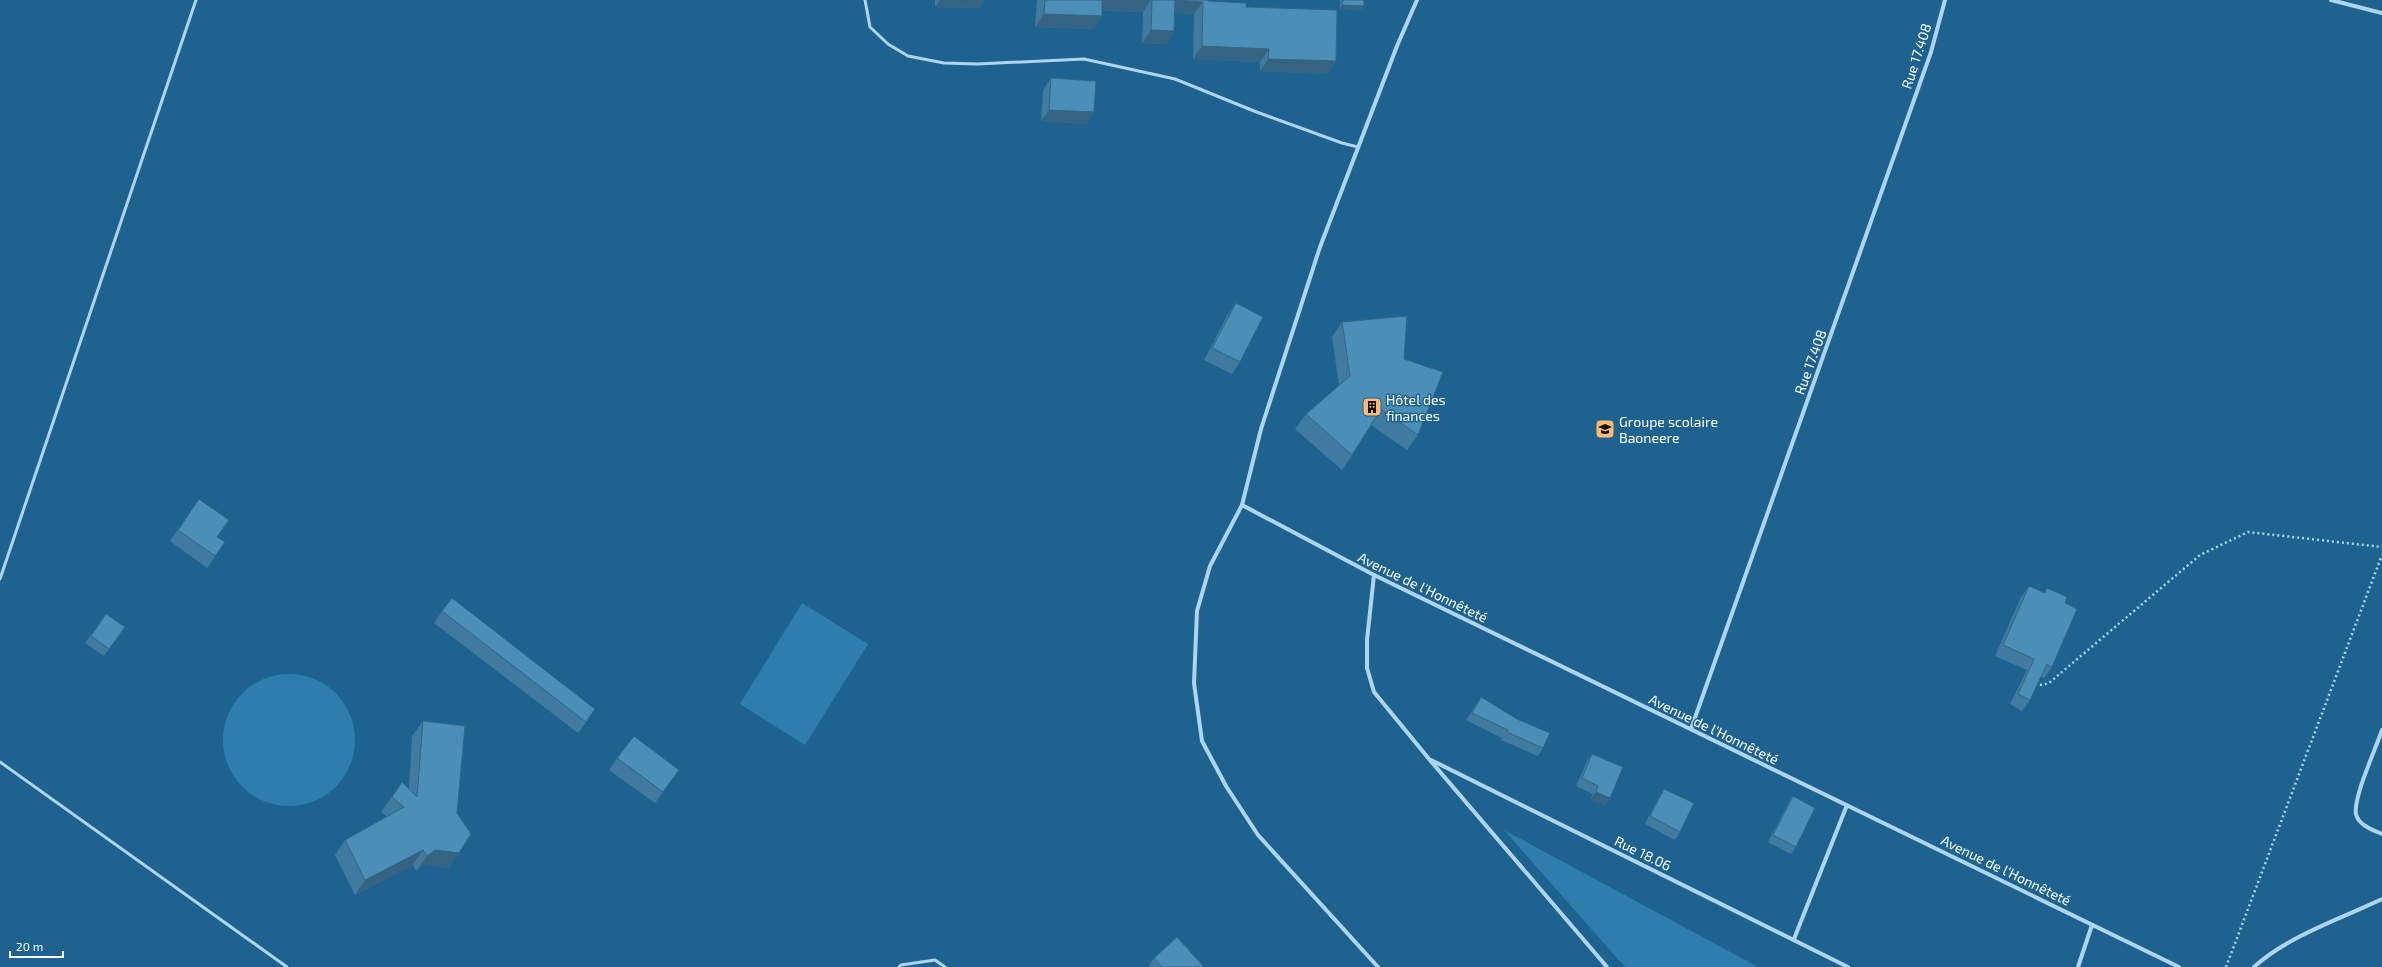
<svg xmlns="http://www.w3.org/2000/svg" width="2382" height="967" font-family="'Exo 2',sans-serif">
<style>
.green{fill:#2e7dac}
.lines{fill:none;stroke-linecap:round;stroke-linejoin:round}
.path{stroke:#aed5ed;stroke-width:2.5;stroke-dasharray:2 3;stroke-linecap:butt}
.lane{stroke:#aed5ed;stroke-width:3}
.street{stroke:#aed5ed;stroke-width:4}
.wall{fill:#407b9f}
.shaded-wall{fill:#346482}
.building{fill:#4b8fb9;stroke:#346482}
.labels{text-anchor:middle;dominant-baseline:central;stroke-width:3;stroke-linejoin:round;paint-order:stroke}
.street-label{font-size:14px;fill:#fff;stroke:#1e6390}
.poi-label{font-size:14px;fill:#fff;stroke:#1e6390;text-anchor:start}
</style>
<rect width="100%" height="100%" fill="#1e6390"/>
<g class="green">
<path d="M802,603L868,644L805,745L740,704Z"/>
<circle cx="289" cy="740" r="66"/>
<path d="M1504,830L1758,967H1625Z"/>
</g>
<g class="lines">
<g class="path">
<path d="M2035,684L2042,685L2049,683L2200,555L2248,532L2382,547"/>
<path d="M2226,967L2382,555"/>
</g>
<g class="lane">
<path d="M865,0L870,27L888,44L908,56L944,63L978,64L1084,59L1175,79L1254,111L1342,143L1358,147"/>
<path d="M0,579L196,0"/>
<path d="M0,762L287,967"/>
<path d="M899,967L901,965L935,960L945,967"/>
</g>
<g class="street">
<path d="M2331,0L2382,13"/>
<path d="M1242,505L1374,575L2179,967"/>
<path d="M1374,575L1367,640V668L1374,692L1429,759L1607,967"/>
<path d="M1691,729L1931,52L1945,0"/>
<path d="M2382,730C2376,748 2353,798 2356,814C2358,825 2373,830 2382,834"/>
<path d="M1431,760L1848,967"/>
<path d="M1794,939L1847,805"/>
<path d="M1378,967L1258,835L1226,786L1202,741L1194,683L1197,611L1210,566L1242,505L1261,429L1320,247L1397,46L1417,0"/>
<path d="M2078,967L2092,925"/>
<path d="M2254,967C2288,936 2340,919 2382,899"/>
</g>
</g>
<g class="wall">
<path d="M935,0H985L979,8L935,7Z"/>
<path d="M1037,0H1208V1L1246,7L1336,61L1327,74L1260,71V62L1193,59L1194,14L1175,13L1174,31L1166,44L1142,43L1143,12L1102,10V16L1093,29L1035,27Z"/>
<path d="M1340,0H1364L1362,10L1340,9Z"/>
<path d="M1051,78L1094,112L1086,124L1041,121L1043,90Z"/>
<path d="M1236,303L1240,362L1232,374L1204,360L1228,314Z"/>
<path d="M1342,322L1404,359L1418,435L1407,450L1371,425L1352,455L1342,470L1295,429L1306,414L1339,385L1332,337Z"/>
<path d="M199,499L217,537L225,542L207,568L170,541Z"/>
<path d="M2029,586L2044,593L2047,588L2065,603L2052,667L2044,678L2041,676L2030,700L2022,711L2010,704L2027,670L1995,656L2021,597Z"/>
<path d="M442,611L588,720L578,733L434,623Z"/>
<path d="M106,614L125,627L104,656L85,643Z"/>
<path d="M1481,697L1543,748L1538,756L1501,740L1502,738L1466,720Z"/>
<path d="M423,721L448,868L425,865L416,871L413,865L355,895L335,855L345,840L387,817L381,812L402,782L409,788L412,736Z"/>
<path d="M1592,754L1610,798L1605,805L1590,800L1593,794L1576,786L1587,761Z"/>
<path d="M617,758L679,770L655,803L609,770Z"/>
<path d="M1664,789L1680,832L1675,840L1645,824L1659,797Z"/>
<path d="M1793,796L1796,847L1791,854L1768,842L1788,804Z"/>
<path d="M1154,958L1204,967H1148Z"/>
</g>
<g class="shaded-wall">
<path d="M940,0H985L979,8L935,7Z"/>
<path d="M1100,0H1151L1143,12L1094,9Z"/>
<path d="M1175,0L1203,2L1194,14L1166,13Z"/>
<path d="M1342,5L1364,6L1362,10L1340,9Z"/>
<path d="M1044,14L1102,16L1093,29L1035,27Z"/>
<path d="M1151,30L1174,31L1166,44L1142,43Z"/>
<path d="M1202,46L1269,49L1260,62L1193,59Z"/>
<path d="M1268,59L1336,61L1327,74L1260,71Z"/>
<path d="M1049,110L1094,112L1086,124L1041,121Z"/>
<path d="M595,709L588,720L578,733L586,722Z"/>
<path d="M1596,792L1610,798L1605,805L1590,800Z"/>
<path d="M423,850L413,865L355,895L365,880Z"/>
<path d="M435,850L459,853L448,868L425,865L416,871L427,856Z"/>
</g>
<g class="building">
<path d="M1045,0H1102V16L1044,14Z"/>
<path d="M1152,0H1208V1L1246,3V7L1337,10L1336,61L1268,59L1269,49L1202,46L1203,2L1175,0L1174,31L1151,30Z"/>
<path d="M1343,0H1364V6L1342,5Z"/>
<path d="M1051,78L1096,81L1094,112L1049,110Z"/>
<path d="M1236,303L1263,317L1240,362L1212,348Z"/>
<path d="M1407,316L1404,359L1443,372L1418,435L1381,409L1352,455L1306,414L1350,376L1342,322Z"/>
<path d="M199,499L229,520L217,537L225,542L215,556L178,530Z"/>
<path d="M2029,586L2045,593L2047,588L2067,597L2065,603L2077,609L2052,667L2047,664L2030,700L2018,694L2034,659L2003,645Z"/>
<path d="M452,598L595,709L586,722L442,611Z"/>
<path d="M106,614L125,627L109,649L91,636Z"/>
<path d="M1481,697L1517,719L1550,733L1543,748L1507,732L1508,730L1472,713Z"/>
<path d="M423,721L465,726L457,813L471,834L459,853L435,850L427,856L423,850L365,880L345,840L404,807L392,797L402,782L417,797Z"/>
<path d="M634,736L679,770L663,792L617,758Z"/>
<path d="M1592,754L1623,767L1610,798L1596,792L1598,786L1582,778Z"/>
<path d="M1664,789L1694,803L1680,832L1650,816Z"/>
<path d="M1793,796L1815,808L1796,847L1773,835Z"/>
<path d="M1177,937L1204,967H1162L1154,958Z"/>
</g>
<defs>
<g id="building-square" transform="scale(1)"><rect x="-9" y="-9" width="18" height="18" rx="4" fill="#fcba6d" stroke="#1e6390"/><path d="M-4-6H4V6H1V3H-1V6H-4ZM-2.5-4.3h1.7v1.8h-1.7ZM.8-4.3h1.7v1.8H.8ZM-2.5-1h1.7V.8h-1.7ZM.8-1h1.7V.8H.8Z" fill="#111"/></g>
<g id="school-square" transform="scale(1)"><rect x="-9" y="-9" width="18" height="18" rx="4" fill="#fcba6d" stroke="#1e6390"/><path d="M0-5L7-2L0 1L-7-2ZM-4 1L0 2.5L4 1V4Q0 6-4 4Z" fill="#111"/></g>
</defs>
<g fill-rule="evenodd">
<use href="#building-square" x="1372" y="407"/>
<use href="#school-square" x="1605" y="429"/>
</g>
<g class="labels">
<g class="street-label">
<text transform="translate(1916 56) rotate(-72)">Rue 17.408</text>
<text transform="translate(1810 362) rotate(-70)">Rue 17.408</text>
<text transform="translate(1423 587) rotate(26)">Avenue de l'Honnêteté</text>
<text transform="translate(1714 729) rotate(26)">Avenue de l'Honnêteté</text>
<text transform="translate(1643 853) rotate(26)">Rue 18.06</text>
<text transform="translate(2006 870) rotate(26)">Avenue de l'Honnêteté</text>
</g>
<g class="poi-label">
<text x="1386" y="399">Hôtel des<tspan x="1386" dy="16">finances</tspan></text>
<text x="1619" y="421">Groupe scolaire<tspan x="1619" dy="16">Baoneere</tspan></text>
</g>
</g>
<path d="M10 951v6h53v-6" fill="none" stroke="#ffffff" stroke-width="2"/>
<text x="16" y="951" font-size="12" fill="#ffffff" stroke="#1e6390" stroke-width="3" paint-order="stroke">20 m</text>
</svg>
